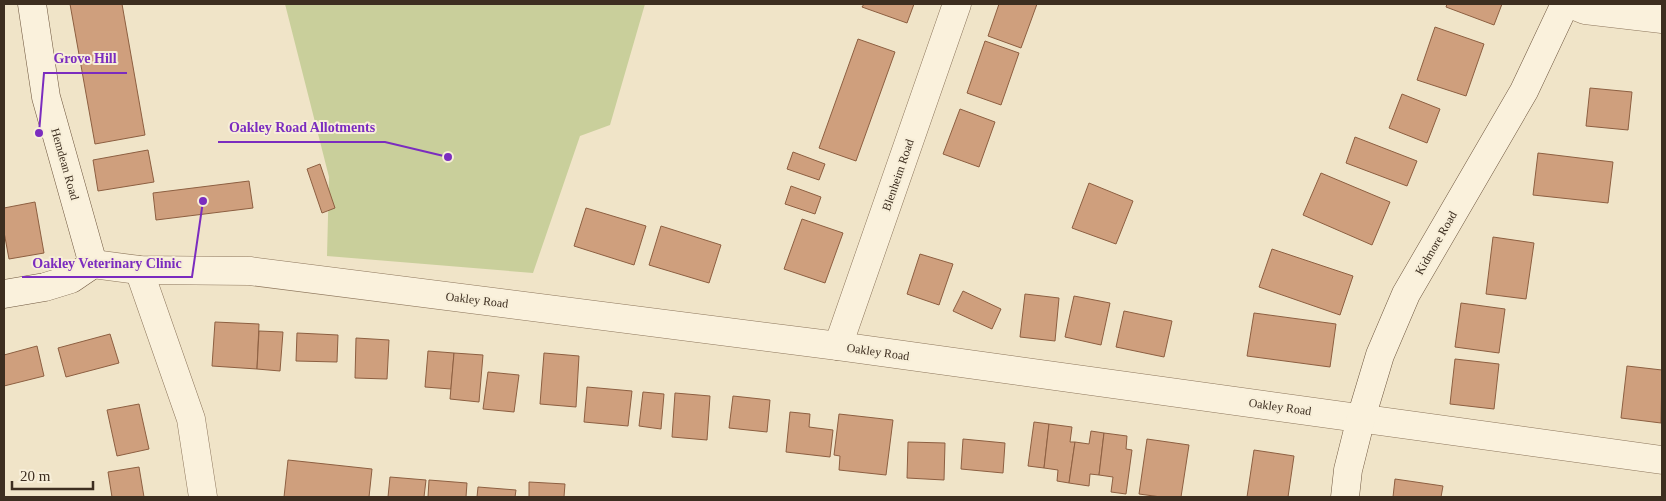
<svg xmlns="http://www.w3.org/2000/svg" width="1666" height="501" font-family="Georgia,serif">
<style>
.green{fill:#c9cf9b}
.building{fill:#cf9f7d;stroke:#8d5f41}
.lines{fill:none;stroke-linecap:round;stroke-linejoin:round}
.street-casing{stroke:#8d765c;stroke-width:29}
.secondary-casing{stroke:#6f573f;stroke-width:29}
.street{stroke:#faf1dc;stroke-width:28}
.secondary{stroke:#faf1dc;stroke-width:28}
.labels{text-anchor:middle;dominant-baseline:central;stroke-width:4;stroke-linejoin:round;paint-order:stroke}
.street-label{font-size:12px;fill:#3d2e20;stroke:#f7eed8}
.leader{fill:none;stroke:#7b2cbf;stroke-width:2}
.callout-dot{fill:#7b2cbf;stroke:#f7eed8;stroke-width:2}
.callout-label{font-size:14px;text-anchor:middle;font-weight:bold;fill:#7b2cbf;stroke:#f7eed8;stroke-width:4;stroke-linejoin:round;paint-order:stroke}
</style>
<rect width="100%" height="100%" fill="#f0e4c8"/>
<path class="green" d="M285,4H645L610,125L580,136L533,273L327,256L329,177Z"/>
<g class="building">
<path d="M70,4H122L145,135L95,144Z"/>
<path d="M864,4H914L907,23L862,7Z"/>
<path d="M999,4H1037L1021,48L988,36Z"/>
<path d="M1447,4H1502L1494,25L1446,7Z"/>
<path d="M1435,27L1484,44L1466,96L1417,80Z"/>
<path d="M858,39L895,52L856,161L819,148Z"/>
<path d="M985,41L1019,53L1001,105L967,93Z"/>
<path d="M1590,88L1632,92L1628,130L1586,126Z"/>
<path d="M1402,94L1440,109L1427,143L1389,128Z"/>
<path d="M960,109L995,122L979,167L943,154Z"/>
<path d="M1355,137L1417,161L1407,186L1346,163Z"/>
<path d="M148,150L154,182L98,191L93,160Z"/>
<path d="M793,152L825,164L819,180L787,169Z"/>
<path d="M1538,153L1613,162L1608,203L1533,195Z"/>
<path d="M320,164L335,208L322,213L307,169Z"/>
<path d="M1321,173L1390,202L1372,245L1303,215Z"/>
<path d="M249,181L253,208L156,220L153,193Z"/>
<path d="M1089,183L1133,201L1116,244L1072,228Z"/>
<path d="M791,186L821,197L815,214L785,204Z"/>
<path d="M35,202L44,253L9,259L4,232V208Z"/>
<path d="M586,208L646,226L634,265L574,246Z"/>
<path d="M802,219L843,233L825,283L784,269Z"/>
<path d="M661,226L721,245L709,283L649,265Z"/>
<path d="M1493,237L1534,243L1526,299L1486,294Z"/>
<path d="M1272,249L1353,276L1340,315L1259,287Z"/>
<path d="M920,254L953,264L939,305L907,294Z"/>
<path d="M963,291L1001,309L992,329L953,311Z"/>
<path d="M1025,294L1059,298L1055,341L1020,337Z"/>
<path d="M1074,296L1110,303L1101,345L1065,337Z"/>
<path d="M1461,303L1505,309L1499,353L1455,347Z"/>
<path d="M1124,311L1172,321L1164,357L1116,347Z"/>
<path d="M1254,313L1336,324L1330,367L1247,356Z"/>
<path d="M215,322L259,324L257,369L212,366Z"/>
<path d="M259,331L283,332L280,371L257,369Z"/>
<path d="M297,333L338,335L337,362L296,361Z"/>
<path d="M110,334L119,363L66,377L58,348Z"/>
<path d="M356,338L389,340L387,379L355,378Z"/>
<path d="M37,346L44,376L4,386V355Z"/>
<path d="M428,351L454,353L451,389L425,387Z"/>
<path d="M454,353L483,355L479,402L450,399Z"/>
<path d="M544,353L579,356L576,407L540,404Z"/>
<path d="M1455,359L1499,364L1494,409L1450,404Z"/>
<path d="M1627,366L1662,370L1661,423L1621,418Z"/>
<path d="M488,372L519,375L514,412L483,409Z"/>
<path d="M587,387L632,391L628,426L584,422Z"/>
<path d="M643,392L664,394L661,429L639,426Z"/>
<path d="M675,393L710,396L707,440L672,437Z"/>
<path d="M733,396L770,400L767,432L729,428Z"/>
<path d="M139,404L149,449L117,456L107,410Z"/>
<path d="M790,412L810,414L809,427L833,430L830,457L786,452Z"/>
<path d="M839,414L893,420L886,475L839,470L840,456L834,455Z"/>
<path d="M1034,422L1049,424L1044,468L1028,466Z"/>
<path d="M1049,424L1072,427L1070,442H1075L1069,483L1057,481L1058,470L1044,468Z"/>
<path d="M1091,431L1104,433L1099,475L1090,474L1089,486L1069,483L1075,442L1089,444Z"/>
<path d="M1104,433L1127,436L1126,449L1132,450L1126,494L1111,492L1113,477L1099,475Z"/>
<path d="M963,439L1005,443L1003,473L961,469Z"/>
<path d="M1147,439L1189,445L1181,497H1161L1139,494Z"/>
<path d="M908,442L945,443L944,480L907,478Z"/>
<path d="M1254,450L1294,456L1288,497H1247Z"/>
<path d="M288,460L372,469L369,497H284Z"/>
<path d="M139,467L144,497H112L108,472Z"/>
<path d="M390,477L426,480L424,497H388Z"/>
<path d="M1395,479L1443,486L1441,497H1393Z"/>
<path d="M429,480L467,483L466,497H428Z"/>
<path d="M529,482L565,484L564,497H529Z"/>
<path d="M478,487L516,490L515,497H477Z"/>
</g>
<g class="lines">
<g class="street-casing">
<g id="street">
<path d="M1570,4L1585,10L1662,19"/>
<path d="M93,264L139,270L250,271L838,346L1662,460"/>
<path d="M139,270L191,419L203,497"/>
<path d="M838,346L957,4"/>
</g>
</g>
<g class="secondary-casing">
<g id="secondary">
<path d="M4,294L45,287L71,279L93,264L46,97L32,4"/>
<path d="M1345,497L1348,470L1361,418L1380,355L1406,294L1524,91L1565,4"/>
</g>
</g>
<use href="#street" class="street"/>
<use href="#secondary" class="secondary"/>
</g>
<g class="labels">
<g class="street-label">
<text transform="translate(65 164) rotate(74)">Hemdean Road</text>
<text transform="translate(898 175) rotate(-71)">Blenheim Road</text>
<text transform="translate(1436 243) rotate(-60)">Kidmore Road</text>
<text transform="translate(477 300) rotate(7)">Oakley Road</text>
<text transform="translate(878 352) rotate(8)">Oakley Road</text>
<text transform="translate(1280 407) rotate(8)">Oakley Road</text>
</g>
</g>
<path class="leader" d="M39 133L44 73H127M448 157L385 142H218M203 201L192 277H22"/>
<g class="callout-dot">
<circle cx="39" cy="133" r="5"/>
<circle cx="448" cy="157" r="5"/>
<circle cx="203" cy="201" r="5"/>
</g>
<g class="callout-label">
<text x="85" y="63">Grove Hill</text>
<text x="302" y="132">Oakley Road Allotments</text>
<text x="107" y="268">Oakley Veterinary Clinic</text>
</g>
<rect width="1666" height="501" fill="none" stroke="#3d2e20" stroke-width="10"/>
<path d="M12 481v8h81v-8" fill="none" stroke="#3d2e20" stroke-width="2.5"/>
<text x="20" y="481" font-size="15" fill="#3d2e20" stroke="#f7eed8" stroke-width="4" paint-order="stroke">20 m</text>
</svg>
